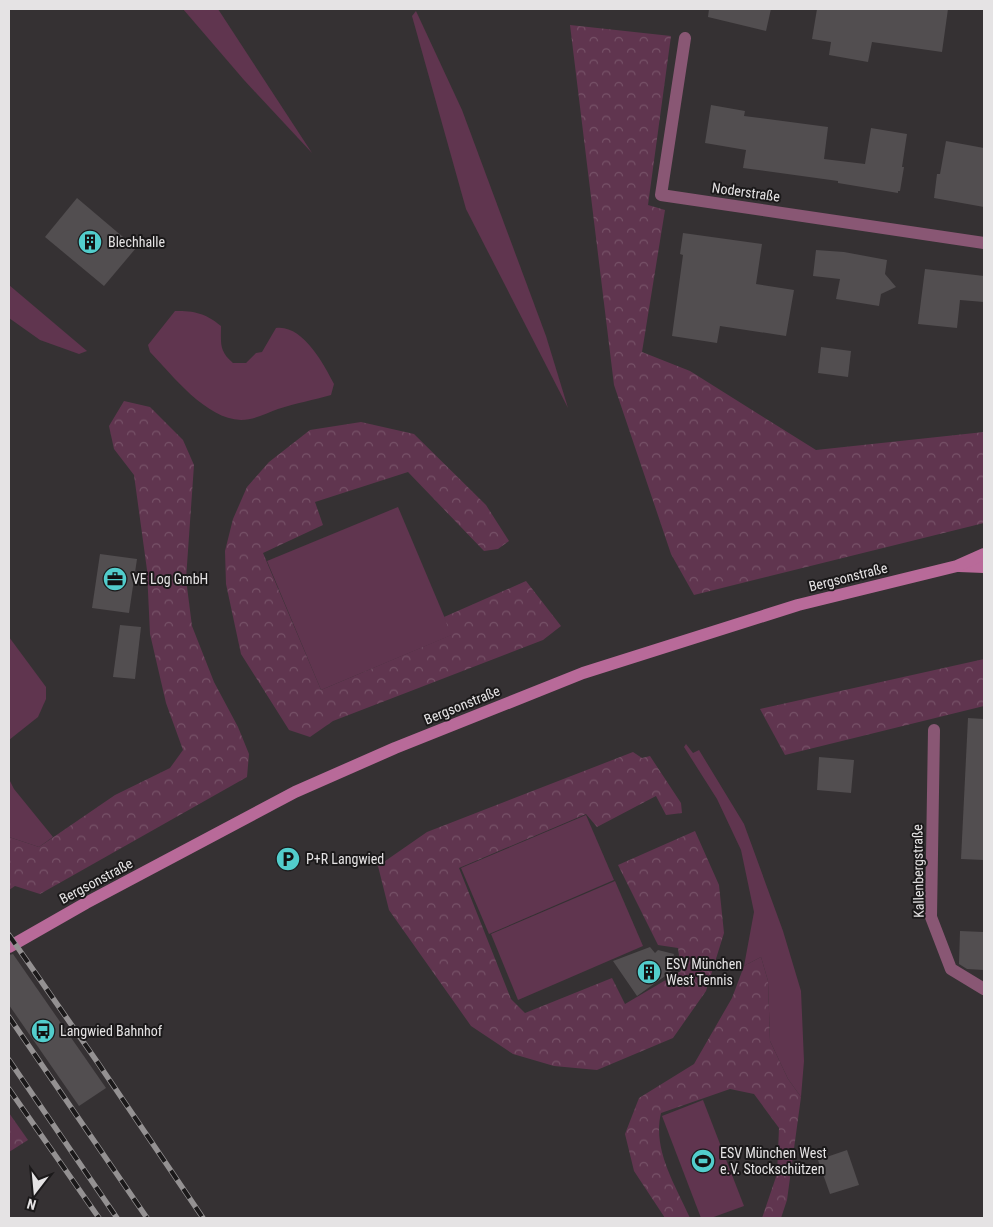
<svg xmlns="http://www.w3.org/2000/svg" width="993" height="1227" font-family="'Roboto Condensed',sans-serif">
<style>
.grass{fill:#60354f}
.forest{fill:url(#forest-crowns)}
.building{fill:#524e50}
.lines{fill:none;stroke-linecap:round;stroke-linejoin:round}
.street{stroke:#895774;stroke-width:12}
.secondary{stroke:#b86a99;stroke-width:12}
.rail-casing{stroke:#949192;stroke-width:5.5}
.rail{stroke:#1b191a;stroke-width:4;stroke-dasharray:11;stroke-linecap:butt}
.labels{text-anchor:middle;dominant-baseline:central;stroke-width:4;stroke-linejoin:round;paint-order:stroke}
.street-label{font-size:14px;fill:#e5e3e4;stroke:#1b191a}
.poi-label{font-size:14px;fill:#e5e3e4;stroke:#1b191a;text-anchor:start}
</style>
<defs>
<pattern id="forest-crowns" width="20" height="18" patternUnits="userSpaceOnUse" patternTransform="scale(1.25)"><rect width="20" height="18" fill="#60354f"/><path d="M2 6a3 3 0 1 1 6 0M12 15a3 3 0 1 1 6 0" fill="none" stroke="#775268"/></pattern>
</defs>
<rect width="100%" height="100%" fill="#353133"/>
<g class="grass">
<path d="M183,9H218L312,153L244,80Z"/>
<path d="M416,11L462,110L546,336L568,408L466,209L412,16Z"/>
<path d="M9,285L87,351L79,354L40,340L9,318Z"/>
<path d="M175,311C195,311 205,313 221,326C221,344 219,351 233,363H246L256,353L262,352L276,328C302,324 324,364 334,384L331,395C314,400 296,403 278,409C266,413 255,420 241,420C206,419 173,376 150,352L148,345Z"/>
<path d="M398,507L452,635L321,690L267,561Z"/>
<path d="M9,637L46,687V699L38,717L9,740Z"/>
<path d="M686,744L693,753L699,750L744,824L783,931L801,991L804,1061L801,1097L788,1079L770,1041L768,981L761,957L744,966L754,912L741,850L717,799L684,747Z"/>
<path d="M9,779L14,789L53,837L39,847L9,837Z"/>
<path d="M586,815L614,880L489,934L461,868Z"/>
<path d="M615,881L643,946L518,1000L491,934Z"/>
<path d="M703,1100L744,1206L711,1218H701L662,1116Z"/>
</g>
<g class="forest">
<path d="M570,25L671,36L648,205L665,210L642,352L690,371L816,450L984,432V523L694,595L671,554L614,385Z"/>
<path d="M124,401L150,407L183,440L194,465L186,579L192,626L214,682L238,727L249,754L247,777L40,894L15,886L9,890V837L39,847L115,795L170,768L183,750L166,703L150,634L147,570L134,475L114,449L109,426Z"/>
<path d="M361,422L414,434L486,505L509,541L498,549L484,551L408,472L315,502L323,525L263,553L321,690L451,635L444,617L526,581L561,626L543,640L333,721L310,737L289,730L241,654L226,584L225,551L233,519L247,487L269,462L310,430Z"/>
<path d="M984,659V706L785,755L760,709Z"/>
<path d="M633,752L642,758L650,756L681,803L682,813L666,815L656,796L597,827L586,814L459,868L511,999L525,1013L612,978L625,1004L681,971L678,948L658,945L618,865L695,831L719,885L724,933L706,991L673,1038L597,1070L554,1066L513,1054L471,1026L389,910L378,866L427,832Z"/>
<path d="M761,957L768,981L770,1041L788,1079L801,1097L787,1200L781,1218H762L777,1174L779,1128L754,1094L730,1089L661,1113C652,1150 676,1186 690,1218H665L634,1171L625,1134L639,1098L694,1064L732,998L744,966Z"/>
<path d="M9,1113L28,1140L9,1152Z"/>
</g>
<g class="building">
<path d="M709,9H771L766,31L708,17Z"/>
<path d="M817,9H948L942,52L872,42L868,62L829,55L831,42L812,39Z"/>
<path d="M711,105L745,111L744,116L828,127L824,159L865,164L871,128L907,134L902,167H904L900,191H898V193L838,183V181L743,168L746,150L705,143Z"/>
<path d="M946,141L984,148V207L934,198L937,174H940Z"/>
<path d="M77,198L136,248L104,286L45,237Z"/>
<path d="M683,233L762,244L756,284L794,290L786,336L720,326L717,343L672,336L683,255L680,254Z"/>
<path d="M816,250L844,252L887,260L885,274L896,287L881,294L879,306L836,299L840,279L813,276Z"/>
<path d="M925,269L984,276V302L960,300L957,328L918,324Z"/>
<path d="M821,347L851,351L848,377L818,373Z"/>
<path d="M100,554L137,559L129,613L92,608Z"/>
<path d="M120,625L141,627L135,679L113,677Z"/>
<path d="M968,718L984,719V860L961,859Z"/>
<path d="M819,757L854,760L851,793L817,790Z"/>
<path d="M960,931L984,932V970L967,969L959,964Z"/>
<path d="M650,947L655,953L658,950L674,954L672,964L675,969L637,996L613,961Z"/>
<path d="M13,954L106,1088L79,1106L9,1005V955Z"/>
<path d="M847,1150L859,1185L830,1194L818,1160Z"/>
</g>
<g class="lines">
<g class="street">
<path d="M685,38L661,195L984,243"/>
<path d="M934,730L931,917L951,969L984,989"/>
</g>
<g class="secondary">
<path d="M959,566L984,567"/>
<path d="M9,947L86,903L295,792L395,748L583,673L798,605L957,566L984,554"/>
</g>
<g class="rail-casing">
<g id="rail">
<path d="M9,935L98,1063L203,1218"/>
<path d="M9,1017L147,1218"/>
<path d="M9,1060L117,1218"/>
<path d="M9,1089L99,1218"/>
</g>
</g>
<use href="#rail" class="rail"/>
</g>
<defs>
<g id="building-disc" transform="scale(1.25)"><circle r="9.5" fill="#52cdcc" stroke="#1b191a"/><path d="M-4-6H4V6H1V3H-1V6H-4ZM-2.5-4.3h1.7v1.8h-1.7ZM.8-4.3h1.7v1.8H.8ZM-2.5-1h1.7V.8h-1.7ZM.8-1h1.7V.8H.8Z" fill="#111"/></g>
<g id="office-disc" transform="scale(1.25)"><circle r="9.5" fill="#52cdcc" stroke="#1b191a"/><path d="M-6-3h4V-5.5h4V-3h4V5H-6ZM-1-4.5V-3h2v-1.5ZM-6 0V1H6V0Z" fill="#111"/></g>
<g id="parking-disc" transform="scale(1.25)"><circle r="9.5" fill="#52cdcc" stroke="#1b191a"/><path d="M-3.5-5.5H1a3.5 3.5 0 0 1 0 7H-1V5.5H-3.5ZM-1-3.4V-.6H.8a1.4 1.4 0 0 0 0-2.8Z" fill="#111"/></g>
<g id="bus-disc" transform="scale(1.25)"><circle r="9.5" fill="#52cdcc" stroke="#1b191a"/><path d="M-5-6H5V4H4V6H2V4H-2V6H-4V4H-5ZM-3.5-4V0h7V-4ZM-3.5 1.2v1.5H-2V1.2ZM2 1.2v1.5H3.5V1.2Z" fill="#111"/></g>
<g id="stadium-disc" transform="scale(1.25)"><circle r="9.5" fill="#52cdcc" stroke="#1b191a"/><path d="M0-5a6.5 5 0 1 0 0 10a6.5 5 0 1 0 0-10ZM-3.5-1.8h7v3.6h-7Z" fill="#111"/></g>
</defs>
<g fill-rule="evenodd">
<use href="#building-disc" x="90" y="242"/>
<use href="#office-disc" x="115" y="579"/>
<use href="#parking-disc" x="288" y="859"/>
<use href="#building-disc" x="649" y="972"/>
<use href="#bus-disc" x="43" y="1031"/>
<use href="#stadium-disc" x="703" y="1161"/>
</g>
<g class="labels">
<g class="street-label">
<text transform="translate(746 192) rotate(8)">Noderstraße</text>
<text transform="translate(848 577) rotate(-14)">Bergsonstraße</text>
<text transform="translate(462 705) rotate(-22)">Bergsonstraße</text>
<text transform="translate(918 871) rotate(-91)">Kallenbergstraße</text>
<text transform="translate(96 881) rotate(-28)">Bergsonstraße</text>
</g>
<g class="poi-label">
<text x="108" y="242">Blechhalle</text>
<text x="132" y="579">VE Log GmbH</text>
<text x="306" y="859">P+R Langwied</text>
<text x="666" y="964">ESV München<tspan x="666" dy="16">West Tennis</tspan></text>
<text x="60" y="1031">Langwied Bahnhof</text>
<text x="720" y="1153">ESV München West<tspan x="720" dy="16">e.V. Stockschützen</tspan></text>
</g>
</g>
<rect width="993" height="1227" fill="none" stroke="#e5e3e4" stroke-width="20"/>
<g transform="translate(35 1192) rotate(196)" stroke="#1b191a" stroke-width="4" paint-order="stroke">
<path d="M0-4L9 19L0 12L-9 19Z" fill="#e5e3e4"/>
<text y="-8" font-size="14" font-weight="bold" text-anchor="middle" fill="#e5e3e4">N</text>
</g>
</svg>
